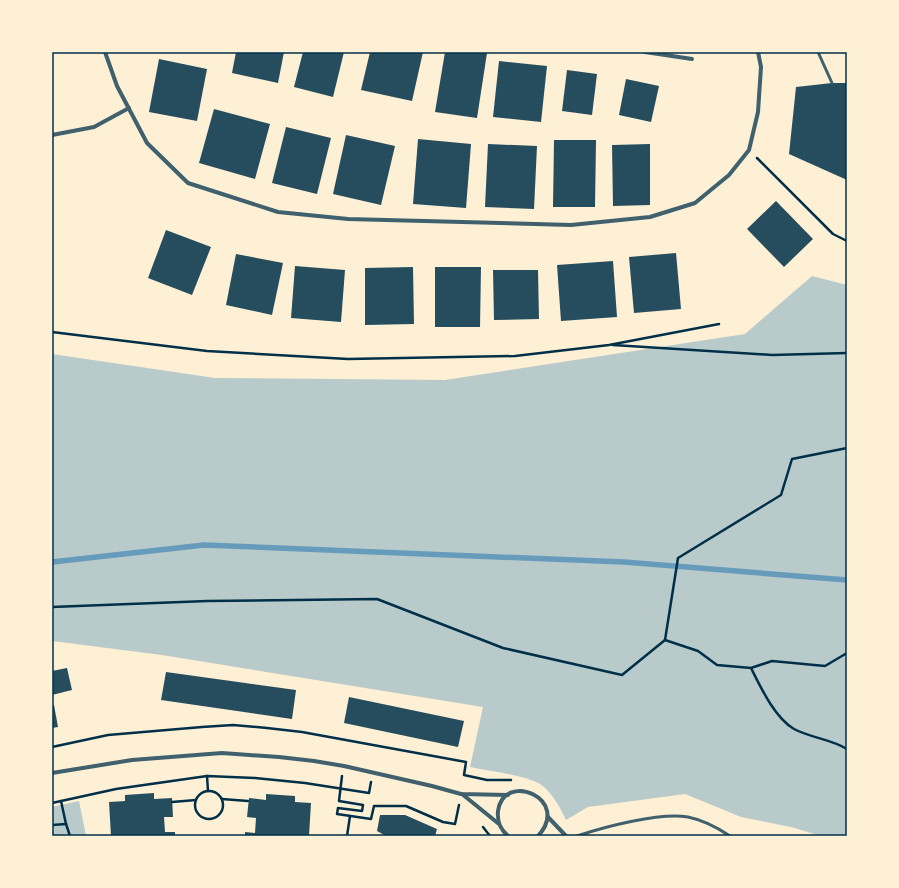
<svg xmlns="http://www.w3.org/2000/svg" width="899" height="888" font-family="'Nunito Sans',sans-serif">
<style>
.green{fill:#b9caca}
.lines{fill:none;stroke-linecap:round;stroke-linejoin:round}
.stream{stroke:#669bbc;stroke-width:5.5}
.building{fill:#264d5e}
.path{stroke:#003049;stroke-width:2.5}
.service{stroke:#3f606c;stroke-width:3}
.minor{stroke:#3f606c;stroke-width:4}
.neatline{fill:none;stroke:#003049;stroke-width:1.5}
</style>
<rect width="100%" height="100%" fill="#fdf0d5"/>
<g class="green">
<path d="M812,276L847,285V836H821L791,827L741,817L685,794L588,807L566,820C560,807 552,792 540,784C525,775 488,771 470,767L483,707L162,655L52,641V354L215,378L445,380L745,334Z"/>
<path d="M79,801L86,836H52V807Z"/>
</g>
<g class="lines">
<path class="stream" d="M52,562L204,545L624,562L847,580"/>
</g>
<g class="building">
<path d="M236,52H284L278,83L232,73Z"/>
<path d="M303,52H344L333,97L294,87Z"/>
<path d="M370,52H423L412,101L361,90Z"/>
<path d="M445,52L487,53L477,118L435,112Z"/>
<path d="M159,59L207,69L197,121L149,112Z"/>
<path d="M499,61L547,66L541,122L493,117Z"/>
<path d="M567,70L597,74L592,115L562,111Z"/>
<path d="M626,79L659,86L651,122L619,115Z"/>
<path d="M832,83H847V180L789,154L796,87Z"/>
<path d="M214,109L270,124L255,179L199,163Z"/>
<path d="M286,127L331,138L317,194L272,183Z"/>
<path d="M346,135L395,146L381,205L333,194Z"/>
<path d="M418,139L471,144L466,208L413,204Z"/>
<path d="M554,140H596L595,207H553Z"/>
<path d="M488,144L537,146L534,209L485,207Z"/>
<path d="M650,144V205L613,206L612,145Z"/>
<path d="M776,201L813,239L784,267L747,229Z"/>
<path d="M166,230L211,247L192,295L148,278Z"/>
<path d="M676,253L681,309L634,313L629,257Z"/>
<path d="M236,254L283,263L272,315L226,305Z"/>
<path d="M613,261L617,317L561,321L557,265Z"/>
<path d="M295,266L345,270L341,322L291,318Z"/>
<path d="M413,267L414,324L365,325V268Z"/>
<path d="M435,267H481L480,327H435Z"/>
<path d="M493,270H538L539,319L494,320Z"/>
<path d="M67,668L72,690L52,695V671Z"/>
<path d="M166,672L296,690L292,719L161,700Z"/>
<path d="M349,697L464,721L458,747L344,723Z"/>
<path d="M52,705H54L58,727L52,728Z"/>
<path d="M154,793V799L172,798L173,817H164L165,832H175V836H111L109,802L125,801V795Z"/>
<path d="M266,794L295,796V802L311,803L309,836H245V832L255,833L256,818L247,817L249,798L266,800Z"/>
<path d="M380,815H405L437,829L435,836H386L377,831Z"/>
</g>
<g class="lines">
<g class="path">
<path d="M757,158L833,234L847,241"/>
<path d="M52,332L207,351L348,359L515,356L609,345L719,324"/>
<path d="M613,345L772,355L847,353"/>
<path d="M52,607L207,601L377,599L503,648L622,675L665,640"/>
<path d="M665,640L678,558L781,495L792,459L847,448"/>
<path d="M665,640L698,651L717,665L751,668L772,661L825,666L847,653"/>
<path d="M751,668C761,688 775,718 794,729C811,738 831,739 847,749"/>
<path d="M52,747L108,735L202,727L233,725L267,728L302,732L466,762L464,775L487,780H511"/>
<path d="M207,776L208,791"/>
<path d="M342,776L339,801L363,805L362,811L338,808L337,814L371,819L374,806H406L443,822L455,824L459,805"/>
<circle cx="209" cy="805" r="14"/>
<path d="M222,799L248,801"/>
<path d="M61,801L66,824L70,836"/>
<path d="M172,802L196,800"/>
<path d="M52,803L116,789L207,776L255,778L305,783L369,793L371,782"/>
<path d="M52,825L66,824"/>
<path d="M483,827L490,836"/>
<path d="M347,836L350,816"/>
</g>
<g class="service">
<path d="M818,52L832,83"/>
<path d="M577,836C604,827 660,812 688,817C703,820 718,828 730,836"/>
</g>
<g class="minor">
<path d="M105,52L117,86L147,143L188,183L278,212L348,219L571,225L650,217L695,203L729,175L749,150L758,112L761,67L758,52"/>
<path d="M645,52L692,59"/>
<path d="M52,135L94,127L129,108"/>
<path d="M52,773L132,760L222,753L279,757L314,761L344,766L432,786L461,794L508,795"/>
<path d="M462,794L499,824"/>
<path d="M548,817L566,836"/>
<path d="M508,836C500,829 497,822 498,811C504,770 572,799 538,836"/>
</g>
</g>
<rect width="899" height="888" fill="none" stroke="#fdf0d5" stroke-width="106"/>
<rect x="53" y="53" width="793" height="782" class="neatline"/>
</svg>
